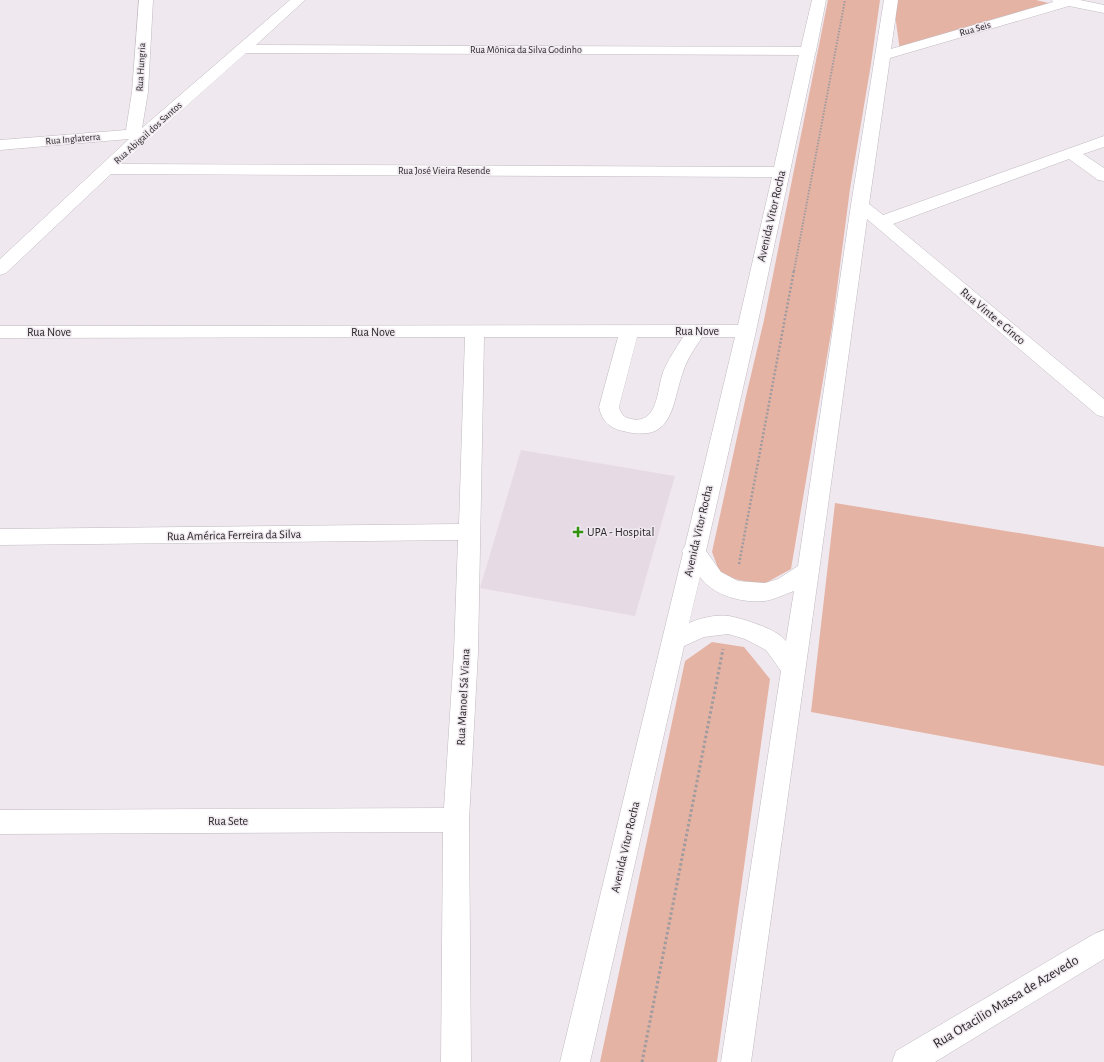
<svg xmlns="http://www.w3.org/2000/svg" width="1104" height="1062" font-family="'Alegreya Sans',sans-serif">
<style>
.built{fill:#e6dae5}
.green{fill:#e5b3a4}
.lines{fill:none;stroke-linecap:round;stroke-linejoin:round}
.minor-casing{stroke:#c0bac0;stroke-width:1}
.path-far2{stroke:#9f9b9f;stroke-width:2;stroke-dasharray:1.5 1.5;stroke-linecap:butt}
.path-far1{stroke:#9f9b9f;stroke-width:2.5;stroke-dasharray:2 2;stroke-linecap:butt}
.path{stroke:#9f9b9f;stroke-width:3;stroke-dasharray:2.5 2.5;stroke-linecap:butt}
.minor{fill:#fff;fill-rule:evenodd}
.poi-dot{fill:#32920d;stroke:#efe9ef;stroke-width:1.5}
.labels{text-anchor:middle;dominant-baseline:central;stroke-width:3;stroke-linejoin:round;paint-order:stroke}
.far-street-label{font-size:10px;fill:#292729;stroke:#efe9ef}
.street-label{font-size:12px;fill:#292729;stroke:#efe9ef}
.poi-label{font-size:12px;fill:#292729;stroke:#efe9ef;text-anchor:start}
.near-street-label{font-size:14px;fill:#292729;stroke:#efe9ef}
</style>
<rect width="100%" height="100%" fill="#efe9ef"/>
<path class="built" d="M521,450L675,476L635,616L480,588Z"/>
<g class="green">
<path d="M828,0H880L871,64L850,189L832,327L791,569L762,585L721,576L712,552L746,396L764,320Z"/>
<path d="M893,0H1036L1057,5L900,51Z"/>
<path d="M835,503L1104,547V766L811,712Z"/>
<path d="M712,642L744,647L770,679L717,1062H600L685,661Z"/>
</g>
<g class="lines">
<g class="minor-casing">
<g id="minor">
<path d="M139,0H153L148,92L142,128L290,0H305L256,45L801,47L812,0H826L816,51L815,54L756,331L706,551L721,572L738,581L765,583L778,579L798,566L851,205L884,0H898L891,49L1053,2L1052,0H1080L1104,5V13L1069,6L890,58L869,204L883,215L1104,136V147L1083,154L1104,168V181L1098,180L1069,159L893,224L1104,399V417L1097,415L867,219C829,501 790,781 751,1062H721L781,671L766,650L745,639L728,634L704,637L684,646L590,1062H560L683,553L682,551L685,546L735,337H702C695,348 687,359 683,372C671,406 674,444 623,431C609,428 602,421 599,407L618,337H484L478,652L469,820L471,1062H441L443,832L0,834V810L444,808L454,652L458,540L0,545V529L459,524L465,337L0,338V326L738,325L772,177L111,174L6,273L0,275V259L129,139L0,150V140L126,130L132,92ZM246,53L799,55L774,167L121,164ZM637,337H683C676,348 668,360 663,372C657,390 658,425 631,419C623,417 621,414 619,407ZM700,577C714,596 742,603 764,601C774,600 785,594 794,591L786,641C777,629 744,619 729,616C718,614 700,618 689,623Z"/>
<path d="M1104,930V959L935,1062H892L896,1051L1094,934Z"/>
</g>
</g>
<path class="path-far2" d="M794,271L845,0"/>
<path class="path-far1" d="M739,564L794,270"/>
<path class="path" d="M642,1062L723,649"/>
<use href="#minor" class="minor"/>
</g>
<path class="poi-dot" d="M576 526h4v4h4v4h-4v4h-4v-4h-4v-4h4z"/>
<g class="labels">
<g class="far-street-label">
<text transform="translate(975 29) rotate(-16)">Rua Seis</text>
<text x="526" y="50">Rua Mônica da Silva Godinho</text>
<text transform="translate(141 67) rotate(-87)">Rua Hungria</text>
<text transform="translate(148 133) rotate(-42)">Rua Abigail dos Santos</text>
<text transform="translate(73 139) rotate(-5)">Rua Inglaterra</text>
<text x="444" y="171">Rua José Vieira Resende</text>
</g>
<g class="street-label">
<text transform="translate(771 216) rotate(-77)">Avenida Vitor Rocha</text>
<text transform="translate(993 316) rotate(40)">Rua Vinte e Cinco</text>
<text x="697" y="331">Rua Nove</text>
<text x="49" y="332">Rua Nove</text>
<text x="373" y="332">Rua Nove</text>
<text transform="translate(698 531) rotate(-77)">Avenida Vitor Rocha</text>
<text transform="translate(234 535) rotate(-1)">Rua América Ferreira da Silva</text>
<text transform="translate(463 697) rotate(-87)">Rua Manoel Sá Viana</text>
<text x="228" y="821">Rua Sete</text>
<text transform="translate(625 847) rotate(-77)">Avenida Vitor Rocha</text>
</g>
<g class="poi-label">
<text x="587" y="532">UPA - Hospital</text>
</g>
<g class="near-street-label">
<text transform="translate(1006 1002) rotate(-31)">Rua Otacilio Massa de Azevedo</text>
</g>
</g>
</svg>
